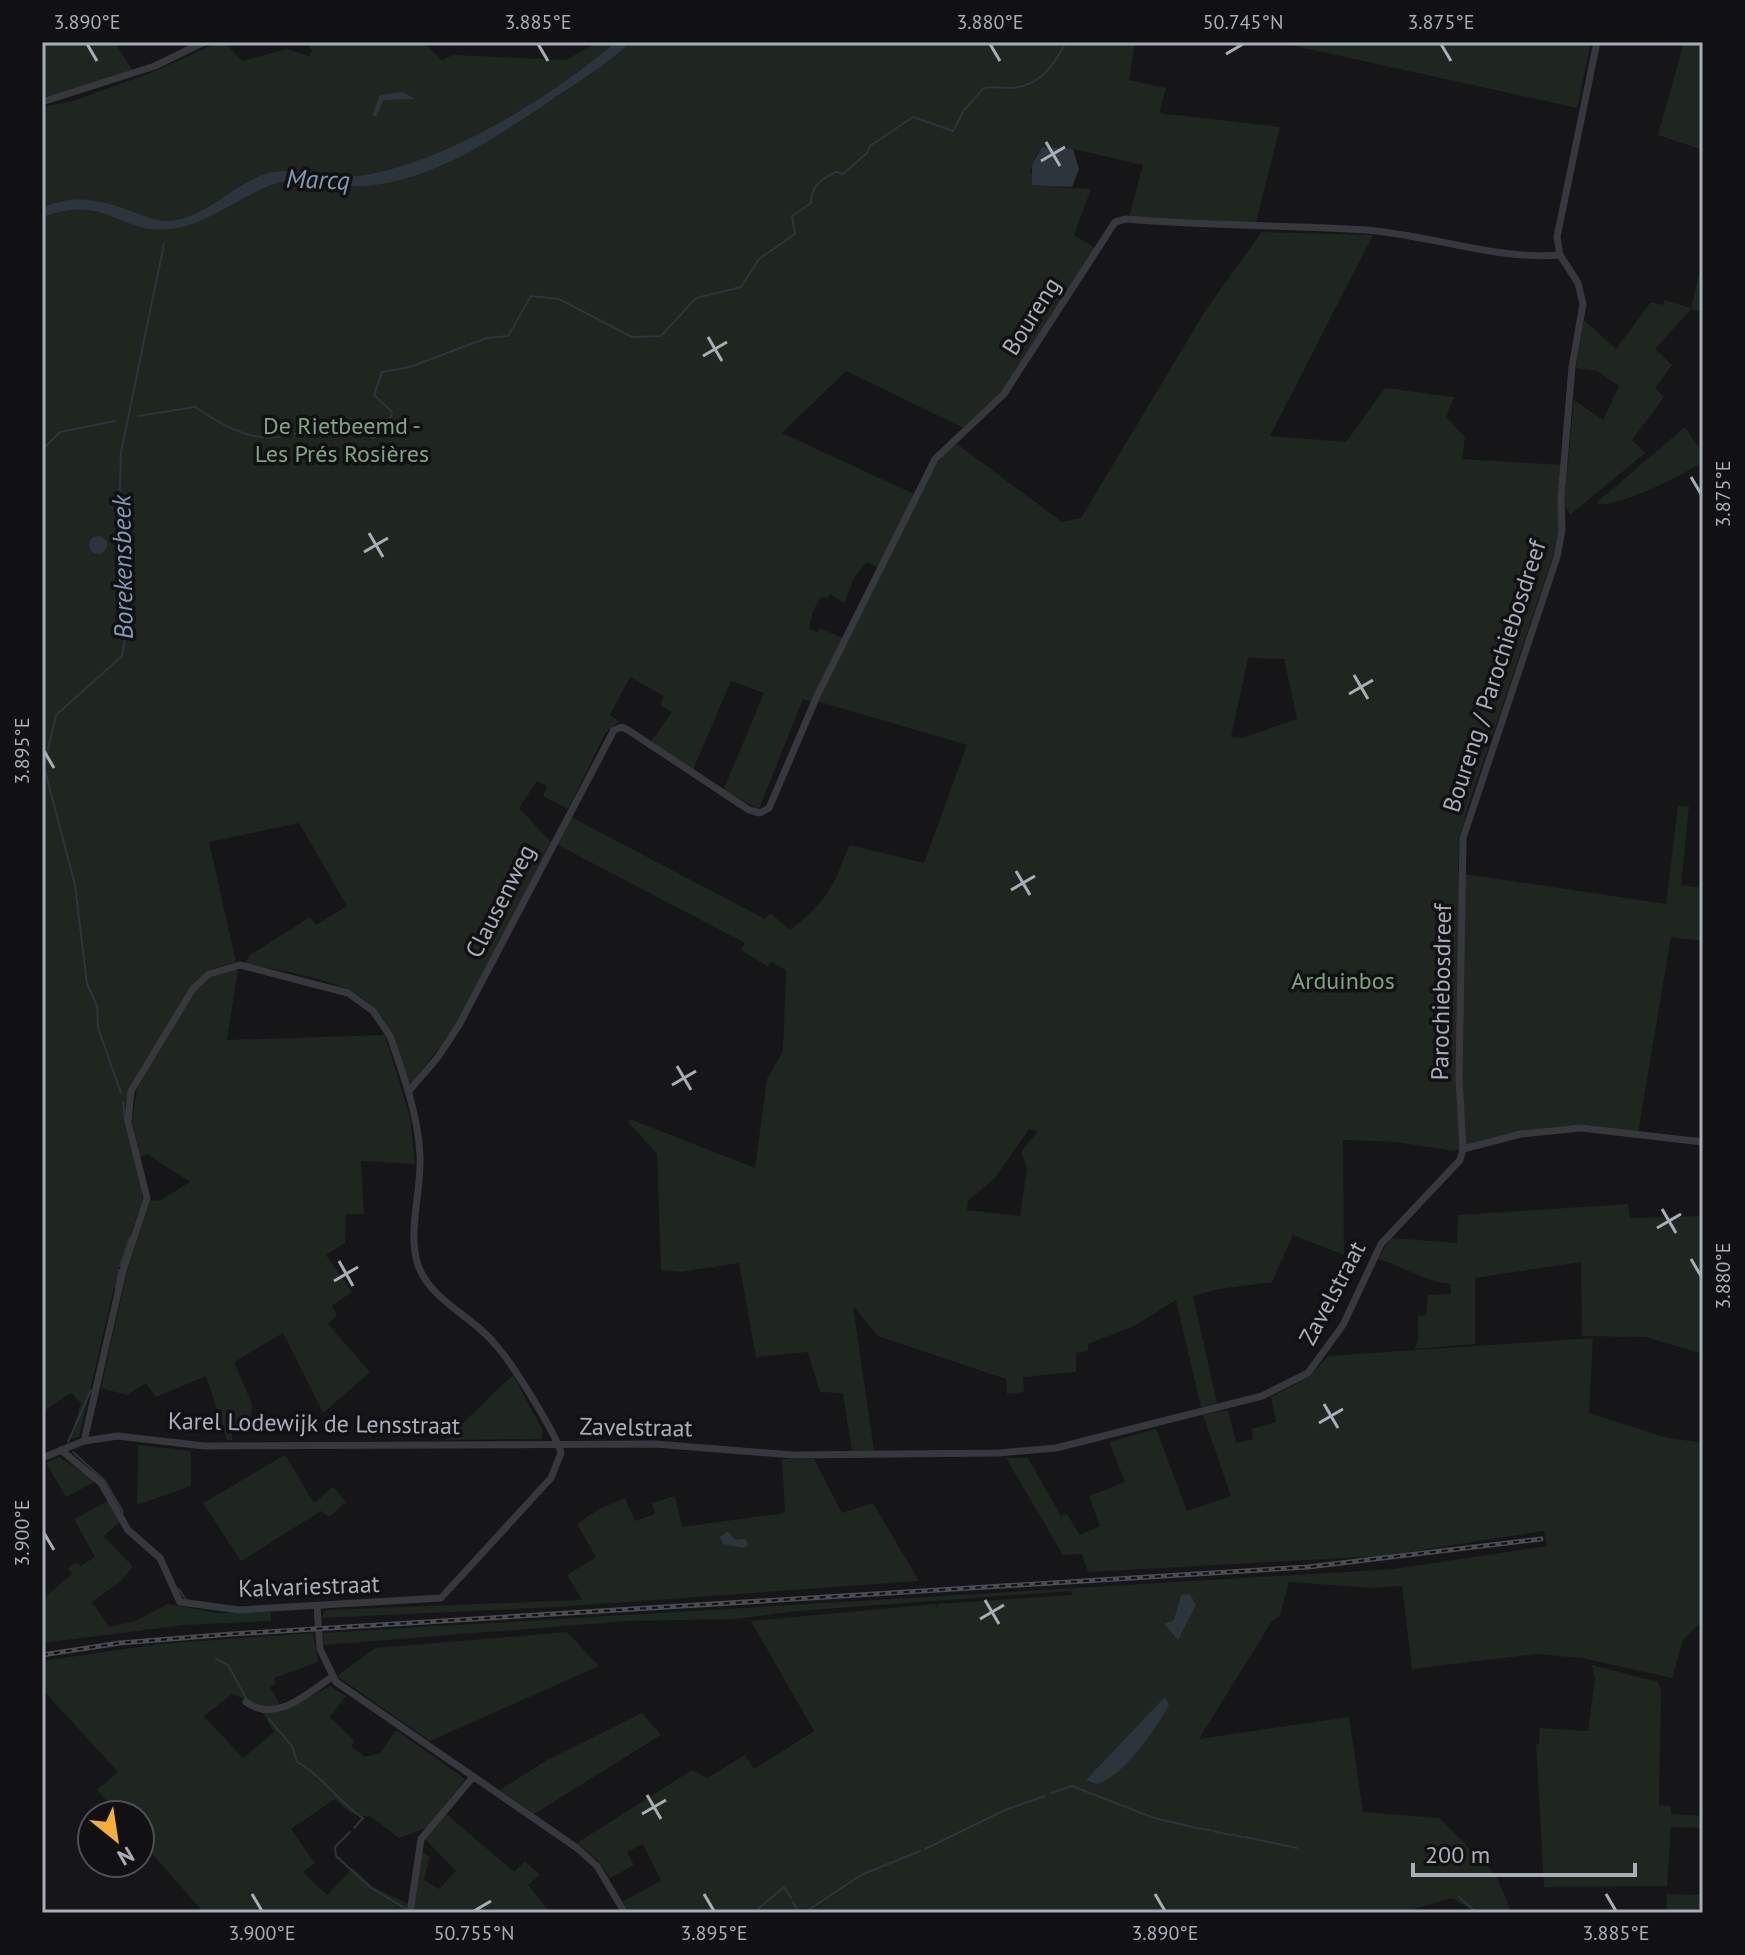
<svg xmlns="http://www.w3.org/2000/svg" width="1745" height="1955" font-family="'PT Sans',sans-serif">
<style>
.green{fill:#1e261f;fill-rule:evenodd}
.water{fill:#2c353c}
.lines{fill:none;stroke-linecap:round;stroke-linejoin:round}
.stream{stroke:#2c353c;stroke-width:2}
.minor{stroke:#37383d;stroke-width:7}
.rail-casing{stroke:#4a4c52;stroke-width:5}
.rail{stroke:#111113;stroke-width:2;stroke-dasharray:6;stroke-linecap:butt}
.ticks{fill:none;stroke:#a8adb8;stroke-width:3}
.labels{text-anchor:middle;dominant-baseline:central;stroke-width:7;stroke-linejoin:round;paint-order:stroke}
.street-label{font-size:24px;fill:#a8adb8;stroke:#111113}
.park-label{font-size:24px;fill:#7fa381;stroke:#111113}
.water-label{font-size:26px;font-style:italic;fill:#7f9bb3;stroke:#111113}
.neatline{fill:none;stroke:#a8adb8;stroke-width:3}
.ticks-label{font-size:20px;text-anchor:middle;fill:#a8adb8}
</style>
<rect width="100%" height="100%" fill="#161618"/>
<g class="green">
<path d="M42,42H114L134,72L42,100Z"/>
<path d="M219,42L226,44L242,61L287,49L309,56L312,51L306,42H423L442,60L453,55L566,60L598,42H1135L1129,80L1166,88L1159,113L1280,127L1255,226L1129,217L1143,165L1073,149L1038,152L1030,172L1056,187L1091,189L1074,235L1095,248L1004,389L966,429L846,371L782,433L914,494L880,568L867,562L855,576L844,603L830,594L827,599L822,596L813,611L809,629L818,632L820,628L844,639L812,702L803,699L759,809L723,791L764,693L731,681L692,772L650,743L672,712L660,705L664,696L630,677L610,715L619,721L605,734L568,809L543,796L547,786L537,781L519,808L551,842L457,1024L411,1084C399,1070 397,1044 388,1027C363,978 293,975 245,963L250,955L310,917L316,925L347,906L299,823L209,842L236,962L209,970L190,989L128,1089L125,1125L142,1185V1202L119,1267L79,1437L71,1439L81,1403L71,1393L42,1412V107L73,101L153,72Z"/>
<path d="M1296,42H1591L1577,108L1295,46Z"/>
<path d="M1684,42H1703V150L1658,135Z"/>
<path d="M1262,232L1373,235L1270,436L1346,442L1385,388L1454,397L1446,417L1465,437L1462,459L1562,465L1559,526L1553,556L1468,807L1459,839L1458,873L1666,904L1678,806H1689L1681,885L1703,888V941L1671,937L1638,1133L1588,1125L1549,1127L1453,1151L1397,1142L1343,1140L1344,1255L1293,1235L1272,1282L1218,1289L1193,1296L1217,1403L1201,1407L1176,1300L1134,1326L1088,1344V1351L1076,1353V1372L1023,1377L1024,1392L1007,1394L1006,1379L878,1336L853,1306L874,1451L852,1452L843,1393L820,1392L808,1352L756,1357L739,1263L680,1272L661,1270L657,1154L628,1122L630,1119L755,1168L767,1079L783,1051L786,970L771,962L768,967L741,950L745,943L556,844L571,817L765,919L770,913L790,930C826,903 834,886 849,845L924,863L967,745L817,701L934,467L948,449L957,444L1062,522L1081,518L1207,308ZM1248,658L1284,659L1297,719L1242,738L1231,737ZM1029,1129L1038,1131L1021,1152L1027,1168L1020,1216L967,1210L968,1201L995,1178Z"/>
<path d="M1703,257V312L1691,309L1655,349L1672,365L1655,388L1664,397L1632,440L1645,453L1570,515L1564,504L1574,400L1603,420L1619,386L1597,371L1576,368L1584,320L1616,349L1651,302L1663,305L1665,300L1691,308Z"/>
<path d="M1685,427L1700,449L1703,447V462C1684,474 1615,510 1596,503Z"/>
<path d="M238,969L227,1040L385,1035L410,1117L415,1164L361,1161L364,1214H346L345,1243L326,1255L352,1292L332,1306L337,1315L328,1324L370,1372L323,1413L283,1333L234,1362L252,1404L251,1427H232V1440H227L206,1376L156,1397L146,1383L127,1395L101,1388L127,1272L150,1201L161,1200L190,1182L147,1154L140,1157L132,1120L137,1088L196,991L214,975Z"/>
<path d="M1628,1204L1630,1218L1703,1216V1354L1646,1337L1582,1336L1581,1262L1475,1278V1344L1414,1349L1418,1341V1316L1426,1315L1428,1295L1451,1294V1284C1425,1282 1404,1266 1378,1259L1391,1238L1457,1243L1458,1215Z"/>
<path d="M1593,1338L1589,1413L1664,1437L1703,1443V1620L1683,1640L1672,1678L1582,1658L1536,1654L1412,1669L1402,1586L1373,1588L1289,1582L1280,1616L1272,1621L1199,1739L1349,1717L1363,1812L1439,1818L1496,1875L1512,1913H1477L1452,1898L1401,1913H629L623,1901L661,1881L643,1844L627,1852L634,1865L610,1878L598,1860L577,1843L692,1770L707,1778L745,1755L754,1769L814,1731L751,1621L935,1604L939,1611L937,1604L1072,1595L1071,1591L797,1611L735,1619L628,1621L324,1645L323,1633L1394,1569L1547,1546L1544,1531L1382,1556L1088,1572L1082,1554L1063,1555L1006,1458H1028L1061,1516L1067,1514L1080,1535L1100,1526L1089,1496L1125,1482L1109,1442L1156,1429L1187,1511L1231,1496L1203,1415L1228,1410L1236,1443L1253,1439L1251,1429L1276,1422L1271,1397L1309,1377L1328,1356Z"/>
<path d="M513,1375L543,1431L541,1439L445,1440Z"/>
<path d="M138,1445L191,1451V1486L137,1505Z"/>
<path d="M285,1455L314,1503L333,1487L346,1502L329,1517L321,1511L241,1561L203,1503Z"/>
<path d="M59,1457L96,1481L66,1497L46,1463Z"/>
<path d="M782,1459H814L842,1513L873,1503L919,1581L558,1607L322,1618L325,1610L582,1600L567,1575L596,1557L577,1524L599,1509L625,1498L635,1521L655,1514L652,1503L675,1496L682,1527L785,1513Z"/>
<path d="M110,1500L121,1521L104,1536L133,1567L120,1582L92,1602L109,1627L135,1621L168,1604L217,1613L271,1612V1621L184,1625L42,1643V1595L45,1597L72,1574L68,1568L77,1562L80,1566L95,1557L74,1519Z"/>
<path d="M567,1632L599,1666L430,1741L337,1676L375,1648Z"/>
<path d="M313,1633L318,1662L274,1678L276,1684L270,1687L280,1705L264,1707L232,1694L204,1716L243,1758L274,1732L263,1713L284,1711L330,1686L346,1696L330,1717L354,1741L351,1746L365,1757L380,1753L396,1730L465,1779L427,1828L399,1838L370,1816C354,1818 346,1810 335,1799L291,1829L315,1863L303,1872L327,1895L353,1868L373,1887L408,1904L407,1913H204L140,1840V1815H119L97,1790L118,1772L42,1689V1661L159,1644Z"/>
<path d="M1592,1665L1658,1682L1661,1690L1659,1805L1671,1806V1814L1703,1816V1828L1671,1827L1667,1886L1544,1887L1536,1744H1539L1540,1728L1588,1731L1595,1679Z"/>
<path d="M642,1713L661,1735L534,1814L500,1790L547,1760Z"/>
<path d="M445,1813L514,1872L525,1861L540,1875L528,1885L551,1913H412L422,1852L430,1857L424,1880L439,1889L456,1871L424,1838Z"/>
<path d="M1667,1894L1703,1895V1913H1666Z"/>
</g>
<g class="water">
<path d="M616,42H631C604,67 574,84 544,105C490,141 433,180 365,186C343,188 300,177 287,180C245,190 213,224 170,229C118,234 108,193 42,217V208C76,193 102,200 136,213C148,217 157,222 171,221C208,217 233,183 269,173C298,166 329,180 359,176C446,163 550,98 616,42Z"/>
<path d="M403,92L415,99L383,100L377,116H372L380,95Z"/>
<path d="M1042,147L1073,149L1079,169L1072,187L1032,185V165Z"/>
<circle cx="98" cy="545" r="9"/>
<path d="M728,1531L735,1540L746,1539L748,1546L744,1548L723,1544L720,1537Z"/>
<path d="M1190,1594L1196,1605L1178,1640L1164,1624L1174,1620L1181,1595Z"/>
<path d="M1165,1697L1169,1705C1154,1731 1125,1775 1097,1784L1086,1780Z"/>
</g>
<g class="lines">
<g class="stream">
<path d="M138,416L195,407C217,422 248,441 276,437C316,433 333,414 372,438L377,436L379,426L391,417L392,412L374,395L382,372L410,367L487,338L508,336L531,296L559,299L632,337L661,336L696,298L741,287L759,259L795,234L792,216L811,203C811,186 821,179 836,172L843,174L867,153L870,146L913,117L953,131L964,110L984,88C993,86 1000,88 1009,88C1039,88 1054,65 1066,42"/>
<path d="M42,450L60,432L115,421"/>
<path d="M121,1093L98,1028L97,1006L87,984L75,885L44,767L56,715L122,656L128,622L119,520L121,452L164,244"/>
<path d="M123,1102L125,1119"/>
<path d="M120,1266L130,1237"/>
<path d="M116,1287L119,1270"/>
<path d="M68,1442L91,1390"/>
<path d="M73,1452L105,1481L123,1512"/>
<path d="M179,1589L186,1600"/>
<path d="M216,1659L228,1665L246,1698"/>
<path d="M269,1719L292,1746L297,1762C321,1774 339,1803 363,1818L354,1828"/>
<path d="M1051,1793L1072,1786L1154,1818L1193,1827"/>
<path d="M1195,1828L1210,1830"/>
<path d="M1213,1831L1220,1833"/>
<path d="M350,1832L335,1847L336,1856L370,1887L406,1909"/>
<path d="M1222,1833L1231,1835"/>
<path d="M1233,1835L1242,1837"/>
<path d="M1245,1837L1297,1848"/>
<path d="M925,1849L1005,1810L1045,1796"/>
<path d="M1459,1897L1477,1913"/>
<path d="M793,1902L799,1913"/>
<path d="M415,1912L424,1913"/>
<path d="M753,1913L784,1887L791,1898"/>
<path d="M804,1913L861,1875L920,1851"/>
</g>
<g class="minor">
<path d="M42,102L155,66L204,42"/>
<path d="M408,1092L438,1057L459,1025L614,730L622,727L628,730L749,810L760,813L769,808L817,696L935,459L1004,394L1115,222L1126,219C1206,226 1286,225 1366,230C1431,235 1494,260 1560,255"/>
<path d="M1463,1149L1459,1079L1463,838L1557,557L1562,530L1561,498L1572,367L1583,304L1578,283L1560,255L1557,237L1597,42"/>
<path d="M1463,1149L1521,1134L1581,1128L1703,1142"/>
<path d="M61,1450L101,1483L128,1530L160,1558L180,1602L239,1610L441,1598L551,1478L561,1453L559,1446C546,1419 514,1365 494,1343C471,1315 431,1301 418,1265C407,1232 422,1189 420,1155C418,1114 403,1074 390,1036L373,1011L348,993L240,965L209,974L193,989L131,1091L128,1122L147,1198L123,1271L84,1441"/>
<path d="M42,1458L84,1441L118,1436L204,1446L655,1444L793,1455L999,1453L1056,1448L1262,1396L1308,1373L1343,1325L1381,1244L1460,1160L1463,1149"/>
<path d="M317,1606L320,1649L336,1682L577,1848L597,1866L625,1913"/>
<path d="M246,1702C276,1724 306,1694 332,1677"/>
<path d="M410,1913L421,1839L473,1777"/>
</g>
<g class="rail-casing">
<path id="rail" d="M42,1655L120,1643L232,1634L1308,1567L1541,1539"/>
</g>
<use href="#rail" class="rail"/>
</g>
<path class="ticks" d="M87,44L97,61M538,44L548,61M990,44L1000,61M1441,44L1451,61M1226,54L1243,44M1046,142L1060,166M1041,161L1065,147M708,337L722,361M703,356L727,342M1691,477L1701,494M369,533L383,557M364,552L388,538M1354,675L1368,699M1349,694L1373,680M44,751L54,768M1016,871L1030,895M1011,890L1035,876M677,1066L691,1090M672,1085L696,1071M1662,1209L1676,1233M1657,1228L1681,1214M1691,1259L1701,1276M339,1261L353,1286M334,1281L358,1267M1324,1404L1338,1428M1319,1423L1343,1409M44,1533L54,1550M985,1600L999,1624M980,1619L1004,1605M647,1795L661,1819M642,1814L666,1800M252,1894L262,1911M704,1894L714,1911M1155,1894L1165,1911M1606,1894L1616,1911M474,1911L491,1901"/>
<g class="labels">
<g class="street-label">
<text transform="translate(1031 316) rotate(-58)">Boureng</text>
<text transform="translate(1494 676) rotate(-72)">Boureng / Parochiebosdreef</text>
<text transform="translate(500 901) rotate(-63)">Clausenweg</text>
<text transform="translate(1441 992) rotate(-89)">Parochiebosdreef</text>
<text transform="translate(1332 1293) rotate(-62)">Zavelstraat</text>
<text transform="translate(314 1423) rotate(1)">Karel Lodewijk de Lensstraat</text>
<text transform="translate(636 1427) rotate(1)">Zavelstraat</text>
<text transform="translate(309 1586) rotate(-2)">Kalvariestraat</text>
</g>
<g class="park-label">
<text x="342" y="425">De Rietbeemd -<tspan x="342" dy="28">Les Prés Rosières</tspan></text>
<text x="1343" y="980">Arduinbos</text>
</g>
<g class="water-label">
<text transform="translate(318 179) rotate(2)">Marcq</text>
<text transform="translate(122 567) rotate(-91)">Borekensbeek</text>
</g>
</g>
<rect width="1745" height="1955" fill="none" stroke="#111113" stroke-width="88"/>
<g transform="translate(116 1839) rotate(150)"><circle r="38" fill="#111113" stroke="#4d4f55" stroke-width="2"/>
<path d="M0-6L14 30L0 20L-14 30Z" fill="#f2b134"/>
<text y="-12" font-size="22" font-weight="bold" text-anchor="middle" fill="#a8adb8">N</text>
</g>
<path d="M1413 1863v12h222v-12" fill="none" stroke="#a8adb8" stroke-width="4"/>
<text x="1425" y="1863" font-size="24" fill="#a8adb8" stroke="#111113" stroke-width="6" paint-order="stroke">200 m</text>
<rect x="44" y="44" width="1657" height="1867" class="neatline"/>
<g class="ticks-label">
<text x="87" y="29">3.890°E</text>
<text x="538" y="29">3.885°E</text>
<text x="990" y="29">3.880°E</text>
<text x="1243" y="29">50.745°N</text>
<text x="1441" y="29">3.875°E</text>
<text transform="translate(1723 494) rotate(-90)" y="7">3.875°E</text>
<text transform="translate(22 751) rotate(-90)" y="7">3.895°E</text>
<text transform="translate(1723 1276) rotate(-90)" y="7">3.880°E</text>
<text transform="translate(22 1533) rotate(-90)" y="7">3.900°E</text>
<text x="262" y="1940">3.900°E</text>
<text x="474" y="1940">50.755°N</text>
<text x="714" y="1940">3.895°E</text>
<text x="1165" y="1940">3.890°E</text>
<text x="1616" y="1940">3.885°E</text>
</g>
</svg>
